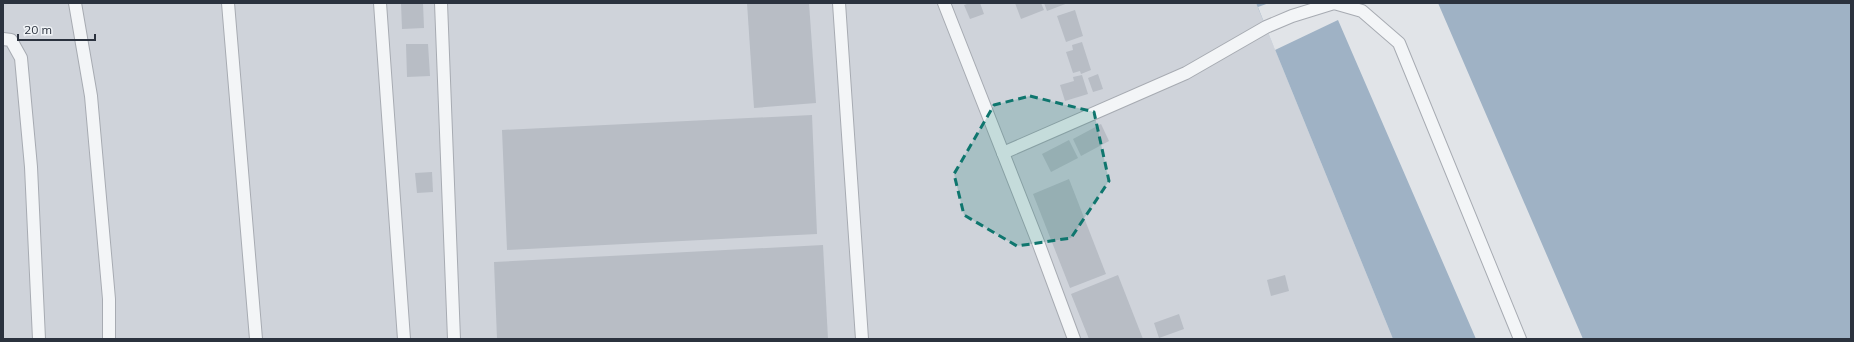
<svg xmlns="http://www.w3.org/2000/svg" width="1854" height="342" font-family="Mulish,sans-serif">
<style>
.built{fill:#cfd3da}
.water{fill:#9fb2c5}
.pier{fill:#e1e4e8}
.building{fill:#b8bdc5}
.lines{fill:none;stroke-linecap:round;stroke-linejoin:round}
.lane-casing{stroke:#a7abb2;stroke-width:14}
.lane{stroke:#f3f5f7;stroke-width:12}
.marked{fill:#0f766e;fill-opacity:0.2;stroke:#0f766e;stroke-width:3;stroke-dasharray:8 5;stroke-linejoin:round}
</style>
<rect width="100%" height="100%" fill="#e1e4e8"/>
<path class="built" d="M3,3H1256L1393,339H3Z"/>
<path class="water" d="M1256,3H1851V339H1393Z"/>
<path class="pier" d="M1269,3H1438L1583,339H1476L1338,20L1275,50L1258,7Z"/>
<g class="building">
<path d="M401,3H423L424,28L402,29Z"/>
<path d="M747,3H809L816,103L754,108Z"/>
<path d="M970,3H980L984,14L970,19L964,5Z"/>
<path d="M1015,3H1041L1044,10L1021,19Z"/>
<path d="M1044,3H1068L1047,11Z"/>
<path d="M1075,10L1083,36L1066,42L1057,16Z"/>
<path d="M1082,42L1091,70L1081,74L1080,71L1073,73L1066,52L1073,50L1072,45Z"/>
<path d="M406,44H428L430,76L407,77Z"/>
<path d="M1098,74L1103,89L1093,92L1088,78Z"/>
<path d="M1082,75L1088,94L1065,101L1060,85L1074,81L1073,77Z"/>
<path d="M812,115L817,234L507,250L502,130Z"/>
<path d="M1101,124L1109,141L1081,156L1073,139Z"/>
<path d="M1069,140L1078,158L1051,172L1042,154Z"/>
<path d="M432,172L433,192L417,193L415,173Z"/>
<path d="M1069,179L1106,274L1070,288L1033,194Z"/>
<path d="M823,245L828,339H497L494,262Z"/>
<path d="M1118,275L1143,339H1089L1071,294Z"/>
<path d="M1285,275L1289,291L1271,296L1267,280Z"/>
<path d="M1179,314L1184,329L1159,338L1154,323Z"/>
</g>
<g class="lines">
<g class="lane-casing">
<g id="lane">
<path d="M75,3L91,96L109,299V339"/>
<path d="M228,3L256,339"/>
<path d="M380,3L404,339"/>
<path d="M441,3L454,339"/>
<path d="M839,3L862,339"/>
<path d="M944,3L1038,242L1074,339"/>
<path d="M3,39L11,40L21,58L31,167L39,339"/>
<path d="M1003,153L1186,73L1266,27L1292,16L1334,3L1362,11L1399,43L1520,339"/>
</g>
</g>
<use href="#lane" class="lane"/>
</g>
<path class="marked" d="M1030,96L1094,112L1109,181L1071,238L1017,246L964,215L954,174L994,105Z"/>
<rect width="1854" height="342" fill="none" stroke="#2b323e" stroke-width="8"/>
<path d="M18 34v6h77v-6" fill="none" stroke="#2b323e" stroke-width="2"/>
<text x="24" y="34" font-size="12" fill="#2b323e" stroke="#f0f3f6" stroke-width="3" paint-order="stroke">20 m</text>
</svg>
